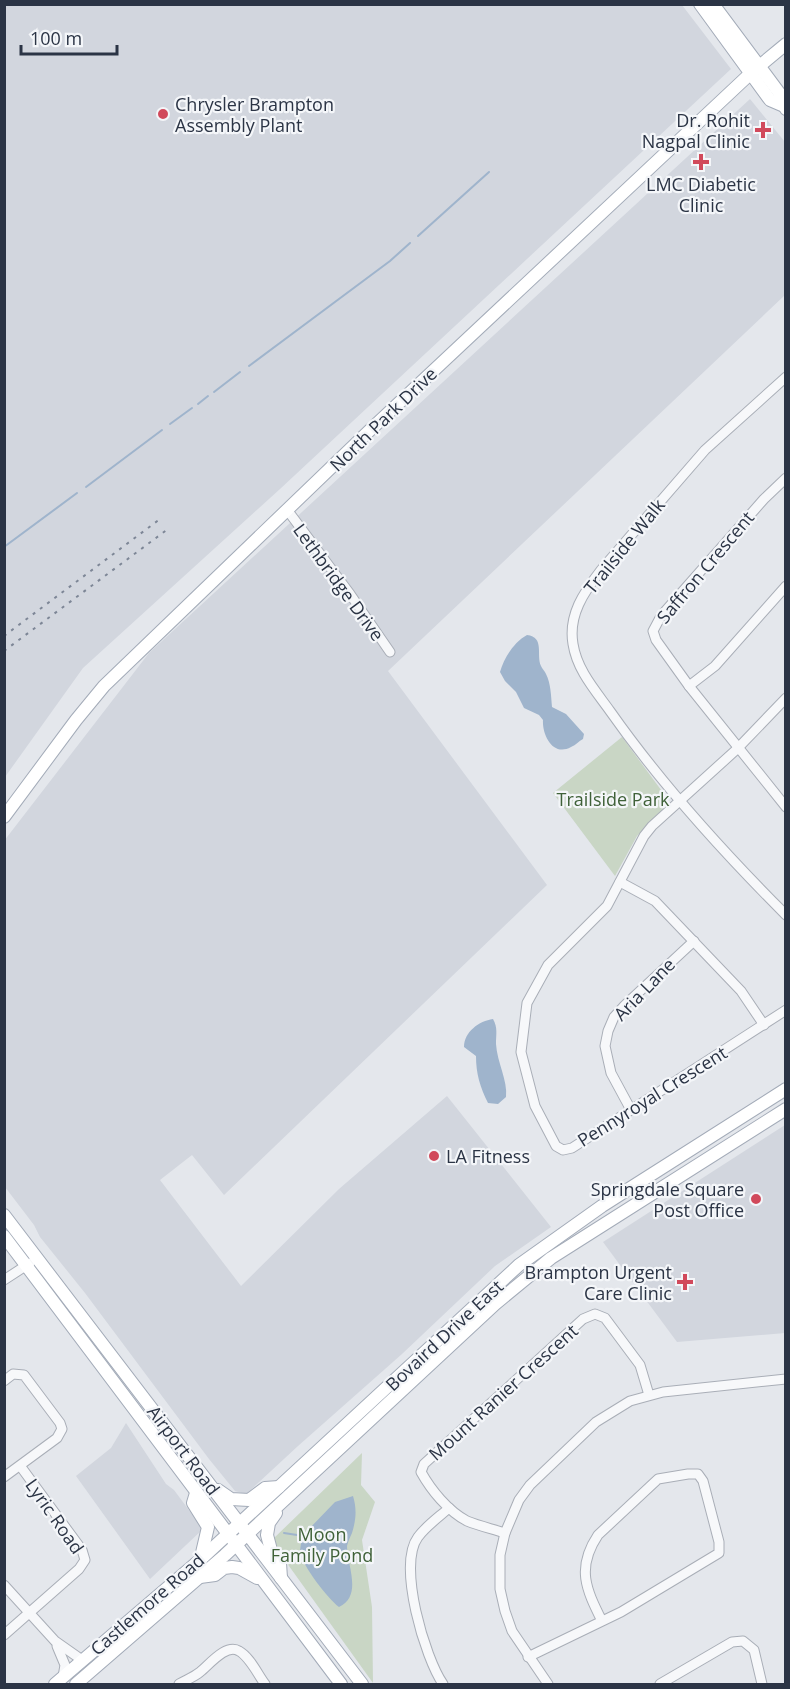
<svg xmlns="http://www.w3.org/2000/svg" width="790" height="1689" font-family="'Open Sans',sans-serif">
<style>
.built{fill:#d2d6de}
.green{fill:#c9d6c5}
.water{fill:#9fb4cc}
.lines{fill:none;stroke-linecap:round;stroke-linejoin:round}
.stream{stroke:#9fb4cc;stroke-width:2}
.minor-casing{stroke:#a9aeb7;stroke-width:11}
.major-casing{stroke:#a3abb8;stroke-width:14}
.minor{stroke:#f7f8fa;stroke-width:9}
.major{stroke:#fff;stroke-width:12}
.rail{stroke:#7d8696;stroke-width:2;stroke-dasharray:3 6;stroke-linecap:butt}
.poi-dot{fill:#d1495b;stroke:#f4f6f9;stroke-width:2}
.labels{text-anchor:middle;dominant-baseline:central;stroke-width:4.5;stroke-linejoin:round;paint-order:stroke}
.poi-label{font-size:18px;fill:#2b3445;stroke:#f4f6f9;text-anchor:end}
.street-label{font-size:18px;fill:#2b3445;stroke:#f4f6f9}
.park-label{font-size:18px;fill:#3f6138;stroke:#f4f6f9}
</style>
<rect width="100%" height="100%" fill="#e4e7ec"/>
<g class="built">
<path d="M5,4L682,5L731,69L280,489L83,668L5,777Z"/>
<path d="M750,99L785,142V295L388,671L547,885L224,1195L192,1155L160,1180L241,1286L339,1189L447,1096L551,1227L495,1266L402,1354L298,1446L244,1496H242V1493L235,1491L209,1459L85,1293L40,1237L34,1225L5,1187L4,841L149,653Z"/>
<path d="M785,1125V1333L677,1342L603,1242Z"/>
<path d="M126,1423L166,1484L174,1490L203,1529L150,1579L76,1476L111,1448Z"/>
</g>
<g class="green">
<path d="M622,737L667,798V805L637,836L615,876L553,793Z"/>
<path d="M362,1453L361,1485L375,1502L362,1540L372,1607L373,1683L289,1566L273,1539Z"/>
</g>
<g class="water">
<path d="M527,635C545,637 536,655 541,666C542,669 545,671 546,674C551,684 551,696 552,707L566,714L584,734L583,739C579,741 576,745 571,747C553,757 542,735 543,720L539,715L524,708L516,692L505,681L500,672C504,658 514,642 527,635Z"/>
<path d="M493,1019C498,1028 496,1034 496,1044C497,1062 508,1081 506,1097L498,1104L488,1103C480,1087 476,1074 476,1056L464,1047C464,1032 479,1021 493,1019Z"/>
<path d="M353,1496C357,1509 356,1520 352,1533C350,1537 348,1542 347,1546C347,1565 363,1596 339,1607C328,1599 302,1565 300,1552C300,1549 301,1545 301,1542L308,1537V1530L335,1502Z"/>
</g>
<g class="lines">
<g class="stream">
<path d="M418,236L489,172"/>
<path d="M249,366L390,261L410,243"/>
<path d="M214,392L240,372"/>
<path d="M198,404L208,396"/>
<path d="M170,424L192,408"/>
<path d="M86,487L162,430"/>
<path d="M4,547L77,493"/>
<path d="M284,1533L310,1537"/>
</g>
<g class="minor-casing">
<g id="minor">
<path d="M786,377L705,450L601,570C584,592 568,615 573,644C577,670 595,690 610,711C662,785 722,851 786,915"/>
<path d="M786,478L764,499L661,616L653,631L656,640L689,686L786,807"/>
<path d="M288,511L350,594L390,652"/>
<path d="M689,686L715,666L786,586"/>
<path d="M786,698L737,749L652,826L644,836L607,906L548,965L527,1003L521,1052L535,1106L556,1146L563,1150L572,1148L786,1010"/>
<path d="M620,882L655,901L741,991L764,1025"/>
<path d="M631,1110L611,1073L605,1046L608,1031L614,1017L625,1005L694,941"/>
<path d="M4,1280L30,1263"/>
<path d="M4,1381L13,1374L24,1375L60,1423L62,1429L57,1438L4,1477"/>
<path d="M505,1533C493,1529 479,1526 467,1521C448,1511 431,1490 421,1472L424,1464L583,1319L595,1314L605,1318L640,1365L649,1395"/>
<path d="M4,1585L55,1641L82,1660"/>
<path d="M4,1635L79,1569L85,1560L82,1550L21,1467"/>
<path d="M57,1646L65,1665L63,1677"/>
<path d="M528,1657L621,1612L719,1553V1542L703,1481L698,1474H688L658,1479L598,1535C576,1568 586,1589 602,1621"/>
<path d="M179,1684C186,1680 194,1677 200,1672C209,1665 226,1643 239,1651C250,1657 258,1675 265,1684"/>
<path d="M443,1684C425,1658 397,1565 418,1537C426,1526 439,1517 449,1508"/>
<path d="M548,1684L512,1631L505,1611L500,1589V1555L505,1533L519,1500L530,1485L596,1422L630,1401L663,1392L786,1379"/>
<path d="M660,1684L732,1642L743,1641L754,1650L762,1684"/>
</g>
</g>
<g class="major-casing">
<g id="major">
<path d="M700,4L770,100L784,106"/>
<path d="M713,4L780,94L786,109"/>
<path d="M4,817L76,720L104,686L368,432L751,73L786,44"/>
<path d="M4,1215L362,1684"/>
<path d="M4,1236L341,1684"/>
<path d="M218,1490L231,1499L249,1500L265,1488L279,1487"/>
<path d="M196,1493L193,1503L208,1527L201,1557"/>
<path d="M276,1513L269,1523L267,1535L271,1550L280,1563L281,1578"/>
<path d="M200,1577L215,1575L224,1568L232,1567L239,1568L257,1578"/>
<path d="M55,1684L201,1559L519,1265L602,1206L786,1089"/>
<path d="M76,1684L225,1555L495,1304L551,1258L786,1109"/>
</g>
</g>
<use href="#minor" class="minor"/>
<use href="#major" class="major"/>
<g class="rail">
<path d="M4,636L160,519"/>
<path d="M4,651L168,529"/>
</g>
</g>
<g class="poi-dot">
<circle cx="163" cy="114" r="6"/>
<path d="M760 121h6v6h6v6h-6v6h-6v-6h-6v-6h6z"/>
<path d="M698 153h6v6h6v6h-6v6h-6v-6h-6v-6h6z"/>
<circle cx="434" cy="1156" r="6"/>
<circle cx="756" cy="1199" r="6"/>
<path d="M682 1273h6v6h6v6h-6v6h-6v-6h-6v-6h6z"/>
</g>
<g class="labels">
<g class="poi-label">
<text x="175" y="104" text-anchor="start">Chrysler Brampton<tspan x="175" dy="21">Assembly Plant</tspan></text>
<text x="750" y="120">Dr. Rohit<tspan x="750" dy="21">Nagpal Clinic</tspan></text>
<text x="701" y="184" text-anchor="middle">LMC Diabetic<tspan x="701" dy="21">Clinic</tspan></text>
<text x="446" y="1156" text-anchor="start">LA Fitness</text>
<text x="744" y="1189">Springdale Square<tspan x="744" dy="21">Post Office</tspan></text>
<text x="672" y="1272">Brampton Urgent<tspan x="672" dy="21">Care Clinic</tspan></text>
</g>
<g class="street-label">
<text transform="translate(383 419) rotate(-44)">North Park Drive</text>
<text transform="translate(624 546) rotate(-51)">Trailside Walk</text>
<text transform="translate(705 567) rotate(-50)">Saffron Crescent</text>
<text transform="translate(339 582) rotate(54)">Lethbridge Drive</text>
<text transform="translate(644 989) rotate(-46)">Aria Lane</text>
<text transform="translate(652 1096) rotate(-32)">Pennyroyal Crescent</text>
<text transform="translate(444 1335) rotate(-43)">Bovaird Drive East</text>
<text transform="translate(503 1392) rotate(-42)">Mount Ranier Crescent</text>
<text transform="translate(184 1450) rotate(53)">Airport Road</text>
<text transform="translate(55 1516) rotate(55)">Lyric Road</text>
<text transform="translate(147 1604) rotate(-41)">Castlemore Road</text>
</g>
<g class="park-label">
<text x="613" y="799">Trailside Park</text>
<text x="322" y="1534">Moon<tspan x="322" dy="21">Family Pond</tspan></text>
</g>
</g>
<rect width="790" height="1689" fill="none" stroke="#2b3445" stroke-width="12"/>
<path d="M21 45v9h96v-9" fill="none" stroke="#2b3445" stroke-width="3"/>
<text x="30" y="45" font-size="18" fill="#2b3445" stroke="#f4f6f9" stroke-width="4.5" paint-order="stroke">100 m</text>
</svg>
